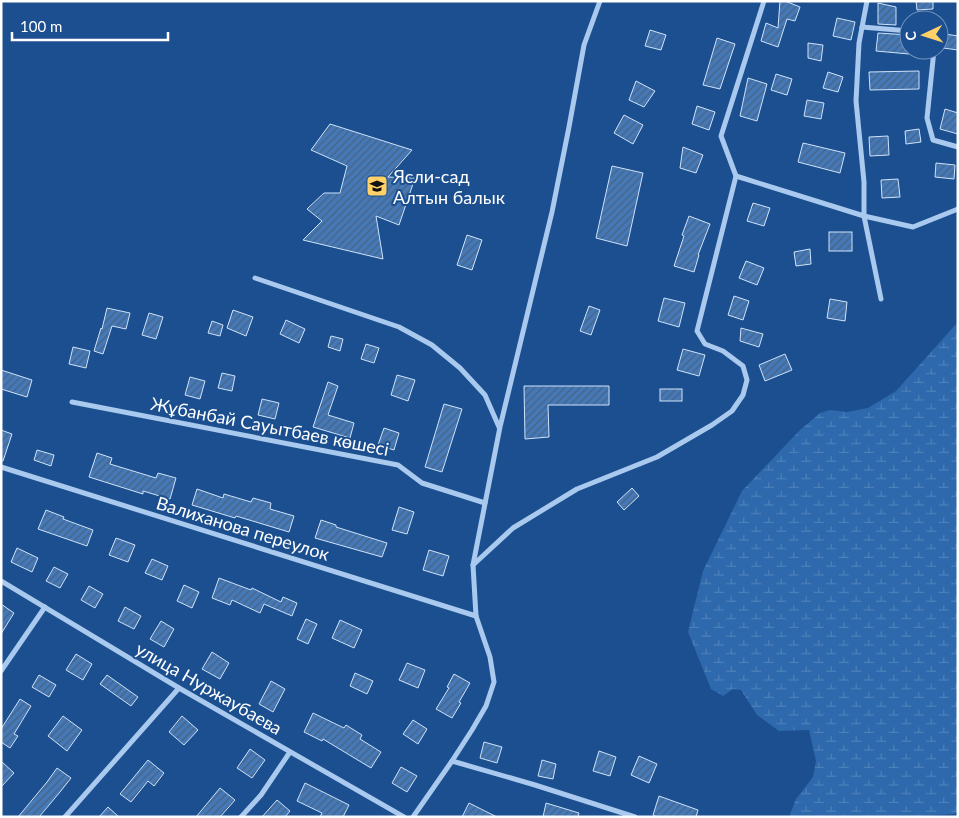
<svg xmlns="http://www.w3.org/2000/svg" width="959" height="818" font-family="Lato,sans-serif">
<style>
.wetland{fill:url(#wetland-marsh)}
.building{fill:url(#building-hatch);stroke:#cfe3fa}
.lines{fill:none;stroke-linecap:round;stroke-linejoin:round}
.street{stroke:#a9c9ee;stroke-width:5}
.labels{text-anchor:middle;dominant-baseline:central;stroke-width:4;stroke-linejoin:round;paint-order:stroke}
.poi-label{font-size:18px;fill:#fff;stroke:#1b4f8f;text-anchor:start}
.street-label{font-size:18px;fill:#fff;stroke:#1b4f8f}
</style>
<defs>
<pattern id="wetland-marsh" width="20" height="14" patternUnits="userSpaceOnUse" patternTransform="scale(1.25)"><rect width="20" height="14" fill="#2e69ad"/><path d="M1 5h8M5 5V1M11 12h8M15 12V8" fill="none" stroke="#4d80b9"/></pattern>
<pattern id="building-hatch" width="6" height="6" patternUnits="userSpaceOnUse" patternTransform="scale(1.25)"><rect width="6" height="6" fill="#4478b7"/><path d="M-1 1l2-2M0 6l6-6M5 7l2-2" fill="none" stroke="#486282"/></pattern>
</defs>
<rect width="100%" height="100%" fill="#1b4f8f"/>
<path class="wetland" d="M958,322V812L954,814L900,817H789L796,799L813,777L816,761L809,730L779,731L757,715L741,690L733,689L723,696L711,689L688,632L703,571L742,491L799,431L820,413L830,410L847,412L868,408L896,391Z"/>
<g class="building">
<path d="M780,1H785L800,7L795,21L787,19L778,47L761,41L766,23L778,28Z"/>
<path d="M916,1H933V9L917,10Z"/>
<path d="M878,3L896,7V25L878,24Z"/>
<path d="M837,18L855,22L851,40L833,36Z"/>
<path d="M650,30L666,35L661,50L645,46Z"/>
<path d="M878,33L909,35V54L876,51Z"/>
<path d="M945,34L958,36V50L943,48Z"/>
<path d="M717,38L735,44L720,89L703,85Z"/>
<path d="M808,43L823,45L821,61L808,58Z"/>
<path d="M919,71V89L870,90L869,72Z"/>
<path d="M828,72L843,77L838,92L823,88Z"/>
<path d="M776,74L792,79L787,95L771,90Z"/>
<path d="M748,78L767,84L757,121L740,116Z"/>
<path d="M636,81L655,91L644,107L629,100Z"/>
<path d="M807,100L824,103L821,119L804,116Z"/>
<path d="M697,106L715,112L709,130L692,124Z"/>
<path d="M945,109L958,113V134L940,129Z"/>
<path d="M624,115L643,125L633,144L614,133Z"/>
<path d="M330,124L412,150L388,177L415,178L399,225L376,216L383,259L303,240L322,221L307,209L324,193H340L347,166L311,150Z"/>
<path d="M919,129L921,142L906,144L905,131Z"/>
<path d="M888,136L889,155L870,156L869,137Z"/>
<path d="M803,143L845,153L840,173L798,162Z"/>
<path d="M683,147L703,155L696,173L680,168Z"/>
<path d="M936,163L955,165L954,179L935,177Z"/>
<path d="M612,166L643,173L627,246L596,238Z"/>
<path d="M898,179L900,197L882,198L881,180Z"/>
<path d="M753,203L770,208L764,226L747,221Z"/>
<path d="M689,216L710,224L698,255H699L694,272L674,266L684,236L682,235Z"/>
<rect x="829" y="232" width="23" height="19"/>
<path d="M467,235L482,240L472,270L457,265Z"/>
<path d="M810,249L811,264L796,266L794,252Z"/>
<path d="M746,261L764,268L757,285L739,278Z"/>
<path d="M734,296L749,301L743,320L728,315Z"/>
<path d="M664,298L685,303L679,327L658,321Z"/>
<path d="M830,299L847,302L845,321L827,318Z"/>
<path d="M589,306L600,310L591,335L580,331Z"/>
<path d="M107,308L130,313L126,329L112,326L103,354L94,351L101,328L102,329Z"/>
<path d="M233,310L253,317L246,336L227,328Z"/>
<path d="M149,313L163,317L156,339L142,335Z"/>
<path d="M286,320L305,329L299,343L280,334Z"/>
<path d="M212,321L223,325L220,336L208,333Z"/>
<path d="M741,328L763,334L759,347L740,341Z"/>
<path d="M331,336L343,339L340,351L328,347Z"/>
<path d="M366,344L379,348L374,363L361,359Z"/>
<path d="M73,347L90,351L86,368L69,364Z"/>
<path d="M683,349L705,355L699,376L677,370Z"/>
<path d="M785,354L792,370L765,381L759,365Z"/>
<path d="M1,370L32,380L27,397L1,389Z"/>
<path d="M222,373L235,376L232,391L218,388Z"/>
<path d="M397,375L415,380L408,401L391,395Z"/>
<path d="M190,377L205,381L200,399L185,395Z"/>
<path d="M328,382L338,386L328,415L354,423L350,438L313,427Z"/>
<path d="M524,386H609V405H548L549,437L525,439Z"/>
<rect x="660" y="389" width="22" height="12"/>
<path d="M262,399L279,403L275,419L258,415Z"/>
<path d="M444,404L462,409L442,472L425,467Z"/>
<path d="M384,428L399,433L394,450L378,445Z"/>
<path d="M1,430L12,434L3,461H1Z"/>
<path d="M37,450L54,455L51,466L34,460Z"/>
<path d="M97,453L112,458L110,464L156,478L158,473L176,478L170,499L143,491V494L89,477Z"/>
<path d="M632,488L639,496L624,510L617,502Z"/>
<path d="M197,489L223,498L224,494L251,502L253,498L271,503L270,509L294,516L289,532L236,516L235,518L192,505Z"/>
<path d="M399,507L414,512L407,534L392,530Z"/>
<path d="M46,510L64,517L63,519L93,530L87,546L38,529Z"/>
<path d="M321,520L336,525V527L387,543L382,557L315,538Z"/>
<path d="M116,538L135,545L128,562L109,555Z"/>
<path d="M17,548L38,558L32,572L11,562Z"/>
<path d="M429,550L449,556L443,576L423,570Z"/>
<path d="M152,559L168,566L162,580L145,573Z"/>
<path d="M54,567L68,574L60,588L46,581Z"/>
<path d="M219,578L251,590L252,588L281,602L283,597L297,603L292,616L264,604L260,613L232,600L230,605L212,598Z"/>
<path d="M184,585L199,592L192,608L177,601Z"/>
<path d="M89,586L103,594L95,608L81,600Z"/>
<path d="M1,604L14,613L1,634Z"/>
<path d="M125,607L141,616L134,629L118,621Z"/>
<path d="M306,619L317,624L308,644L297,639Z"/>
<path d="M340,620L362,630L354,648L332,638Z"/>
<path d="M161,621L174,629L164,647L150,639Z"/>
<path d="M212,652L229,663L220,679L202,669Z"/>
<path d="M76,654L92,664L83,680L66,670Z"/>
<path d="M407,663L425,670L418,688L399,680Z"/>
<path d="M355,673L373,681L367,694L350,686Z"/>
<path d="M454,674L470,683L459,702L461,703L452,718L436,709L449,688L447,687Z"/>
<path d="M39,675L56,685L49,697L32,687Z"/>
<path d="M107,675L138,697L131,706L100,684Z"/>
<path d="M271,681L285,689L273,712L259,704Z"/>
<path d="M20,699L31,706L14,734L18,736L10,748L1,742V729Z"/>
<path d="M313,713L344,728L346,725L362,735L360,739L381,752L371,768L323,739L322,741L304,732Z"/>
<path d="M63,716L82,730L67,751L48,736Z"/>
<path d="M182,716L198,730L184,745L169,732Z"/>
<path d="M413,720L427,729L418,744L403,734Z"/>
<path d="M484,742L502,747L497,763L480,758Z"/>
<path d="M250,749L265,760L252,778L237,768Z"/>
<path d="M599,751L616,757L610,776L593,771Z"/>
<path d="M639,756L657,764L649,783L631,775Z"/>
<path d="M148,760L164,773L154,786L148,781L131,802L120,794Z"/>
<path d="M542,760L556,764L553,779L538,776Z"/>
<path d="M1,761L14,773L1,787Z"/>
<path d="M401,767L417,776L407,792L392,783Z"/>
<path d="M57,768L71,778L60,792L39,817H18L47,782Z"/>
<path d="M305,783L349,805L343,817H320L322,813L297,801Z"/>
<path d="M220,788L235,800L220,817H196Z"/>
<path d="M659,796L698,810L696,817H657L653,815Z"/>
<path d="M277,800L290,811L285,817H262Z"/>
<path d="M469,803L497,817H462Z"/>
<path d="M546,803L579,813L578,817H543Z"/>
<path d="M108,807L119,817H99Z"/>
</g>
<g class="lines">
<g class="street">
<path d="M867,1L859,43L856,101L864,182V216L881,299"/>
<path d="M862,27L909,31"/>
<path d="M934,50L927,118L933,140L958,147"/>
<path d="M736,176L864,216L913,227L958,209"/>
<path d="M255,278L399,327L432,345L460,368L485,395L499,427"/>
<path d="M72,402L398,465L422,483L485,503"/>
<path d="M1,467L476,616"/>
<path d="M473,565L513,528L577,489L657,457L712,425L732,411L743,395L747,380L743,366L723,351L705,344L697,331L736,176L721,136L764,1"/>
<path d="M1,581L179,688L404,817"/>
<path d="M1,671L45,607"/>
<path d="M452,761L535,785L635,817"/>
<path d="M65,817L179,688"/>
<path d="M241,817L261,795L290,752"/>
<path d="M413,817L452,761L472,730L486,706L494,682L490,657L476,616L473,565L500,427L552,212L569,127L584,45L600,1"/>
</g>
</g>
<defs>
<g id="school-square" transform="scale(1.125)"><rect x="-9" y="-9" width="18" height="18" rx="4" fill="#ffd166" stroke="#1b4f8f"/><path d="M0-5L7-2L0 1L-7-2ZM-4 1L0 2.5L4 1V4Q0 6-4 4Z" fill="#111"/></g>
</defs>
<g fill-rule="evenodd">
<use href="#school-square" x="377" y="186"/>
</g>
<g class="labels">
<g class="poi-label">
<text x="393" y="176">Ясли-сад<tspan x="393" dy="21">Алтын балык</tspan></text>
</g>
<g class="street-label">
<text transform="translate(270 426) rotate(11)">Жұбанбай Сауытбаев көшесі</text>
<text transform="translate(243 528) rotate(17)">Валиханова переулок</text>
<text transform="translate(209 688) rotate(30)">улица Нуржаубаева</text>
</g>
</g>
<rect width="959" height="818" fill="none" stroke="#ffffff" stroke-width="5"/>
<g transform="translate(924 35) rotate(266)"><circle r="24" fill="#1b4f8f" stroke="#7695bc"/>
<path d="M0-4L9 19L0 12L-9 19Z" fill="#ffd166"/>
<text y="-8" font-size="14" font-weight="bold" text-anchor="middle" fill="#ffffff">С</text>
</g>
<path d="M12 32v8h156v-8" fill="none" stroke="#ffffff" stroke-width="2.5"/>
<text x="20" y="32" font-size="15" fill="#ffffff" stroke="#1b4f8f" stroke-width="4" paint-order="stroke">100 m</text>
</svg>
